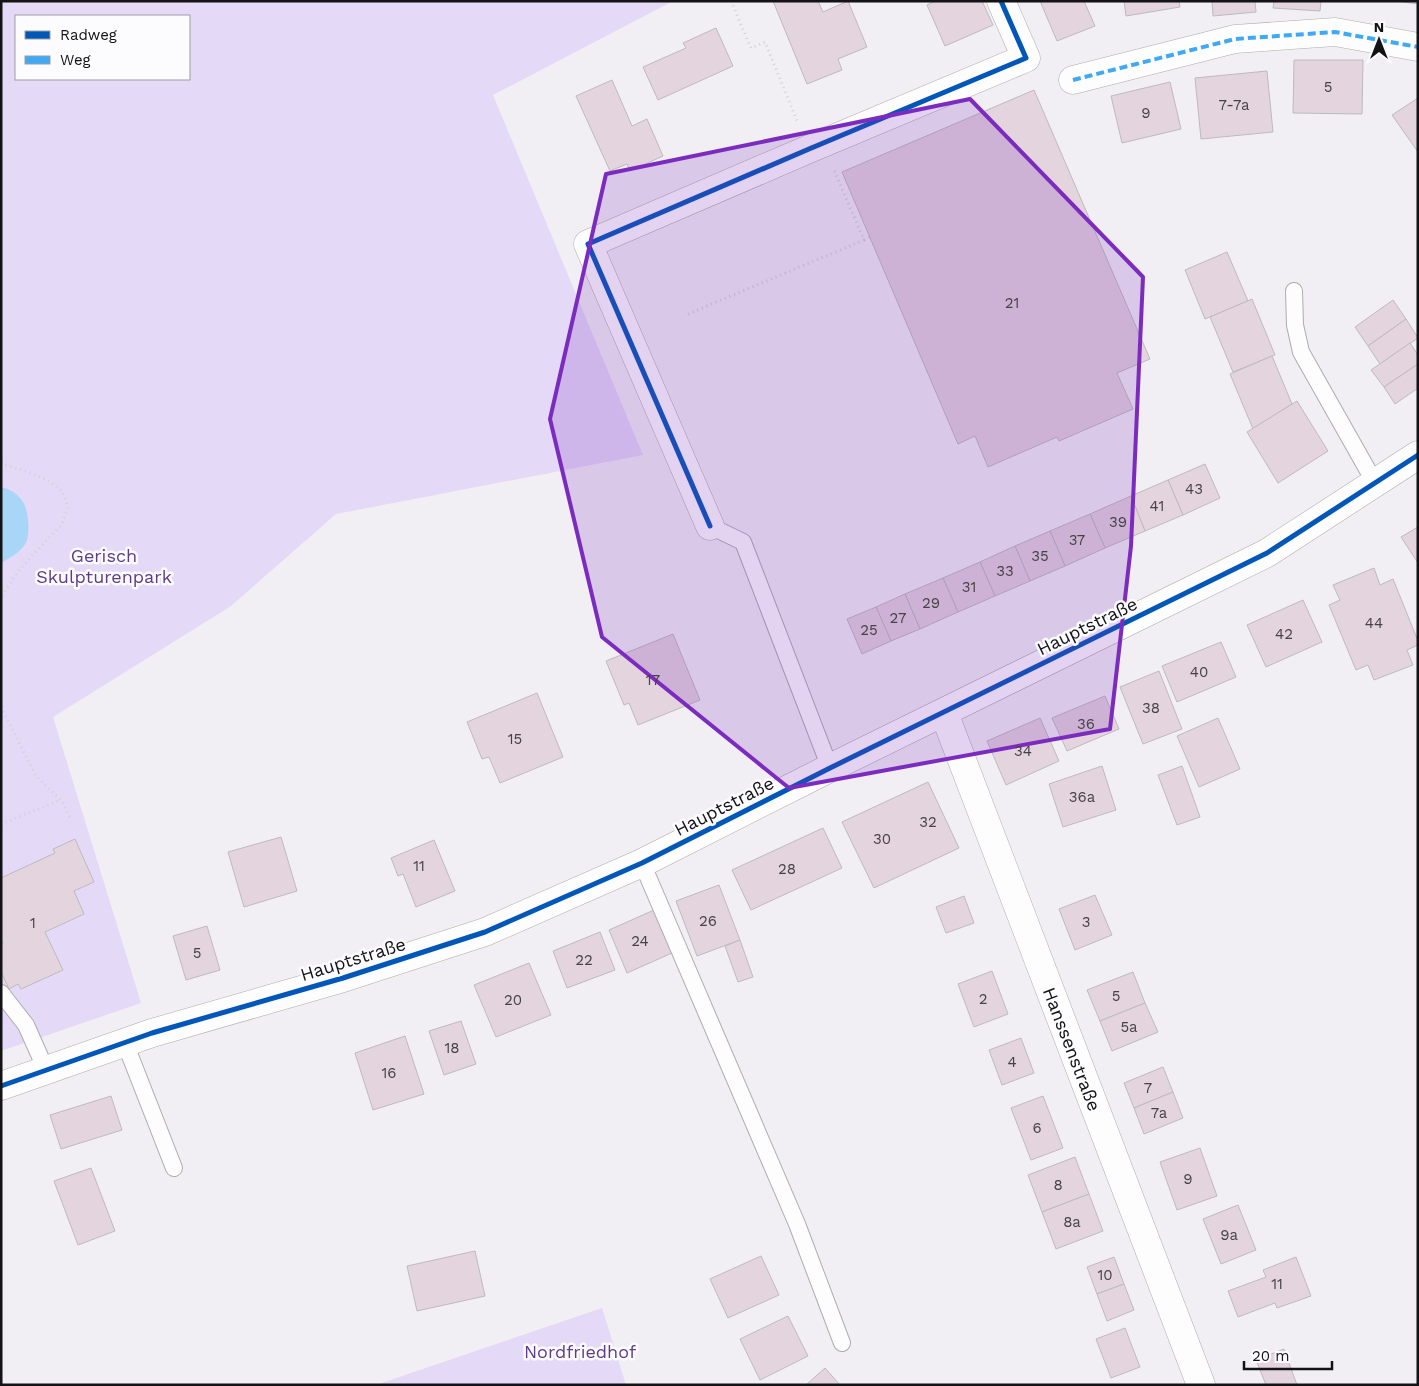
<svg xmlns="http://www.w3.org/2000/svg" width="1419" height="1386" font-family="'Work Sans',sans-serif">
<style>
.green{fill:#e4d9f6;fill-rule:evenodd}
.water{fill:#a7d6f7}
.building{fill:#e3d4dd;stroke:#bdbbbe}
.lines{fill:none;stroke-linecap:round;stroke-linejoin:round}
.service-casing{stroke:#adacaf;stroke-width:18}
.minor-casing{stroke:#adacaf;stroke-width:29}
.tertiary-casing{stroke:#adacaf;stroke-width:29}
.path{stroke:#d2d2d3;stroke-width:3;stroke-dasharray:1 4;stroke-linecap:butt}
.service{stroke:#fdfdfd;stroke-width:16}
.minor{stroke:#fdfdfd;stroke-width:28}
.tertiary{stroke:#fdfdfd;stroke-width:28}
.quiet{stroke:#3fa9f5;stroke-width:4;stroke-dasharray:8 4;stroke-linecap:butt}
.cycleway-casing{stroke:#fcfbfe;stroke-width:8}
.cycleway{stroke:#0057b8;stroke-width:5}
.marked{fill:#7b2cbf;fill-opacity:0.2;stroke:#7b2cbf;stroke-width:4;stroke-linejoin:round}
.labels{text-anchor:middle;dominant-baseline:central;stroke-width:5;stroke-linejoin:round;paint-order:stroke}
.number-label{font-size:15px;fill:#474246}
.park-label{font-size:18px;fill:#5e3c89;stroke:#fcfbfe}
.street-label{font-size:18px;fill:#131214;stroke:#fcfbfe}
</style>
<rect width="100%" height="100%" fill="#f1eff3"/>
<g class="green">
<path d="M1,1H673L493,95L643,455L336,514L231,606L53,717L141,1003L1,1051ZM16,16H189V79H16Z"/>
<path d="M602,1308L626,1385H376Z"/>
</g>
<path class="water" d="M1,487C10,489 18,494 23,502C28,510 30,530 27,540C23,551 11,557 1,563Z"/>
<g class="building">
<path d="M773,1H818L823,12L848,1L867,47L838,59L842,70L807,84Z"/>
<path d="M935,1H982L993,25L945,46L927,5Z"/>
<path d="M1040,1H1084L1095,26L1057,41Z"/>
<path d="M1124,1H1179L1180,7L1126,16Z"/>
<path d="M1212,1H1255L1256,12L1213,16Z"/>
<path d="M1274,1H1321L1320,11L1273,8Z"/>
<path d="M1395,1H1418V4Z"/>
<path d="M716,28L733,66L658,100L643,67L686,48L683,43Z"/>
<path d="M1294,60H1363L1362,114L1293,113Z"/>
<path d="M1267,71L1273,132L1201,139L1195,78Z"/>
<path d="M612,80L632,126L647,119L663,156L630,171L627,164L610,171L576,96Z"/>
<path d="M1170,82L1181,129L1122,143L1111,96Z"/>
<path d="M1034,90L1150,359L1117,373L1133,409L1059,441L1057,437L988,467L975,436L958,444L842,172Z"/>
<path d="M1418,98V152L1392,115Z"/>
<path d="M1227,252L1248,301L1205,319L1185,270Z"/>
<path d="M1252,299L1275,355L1233,372L1210,317Z"/>
<path d="M1393,300L1406,319L1368,346L1355,327Z"/>
<path d="M1406,319L1418,338L1380,364L1368,346Z"/>
<path d="M1410,343L1418,355V364L1384,387L1371,370Z"/>
<path d="M1272,356L1292,404L1253,429L1230,374Z"/>
<path d="M1418,364V388L1395,404L1384,387Z"/>
<path d="M1297,401L1328,451L1278,483L1247,432Z"/>
<path d="M1205,464L1220,498L1183,515L1168,480Z"/>
<path d="M1168,480L1183,515L1145,531L1131,496Z"/>
<path d="M1131,496L1145,531L1105,548L1090,514Z"/>
<path d="M1090,514L1105,548L1065,566L1050,531Z"/>
<path d="M1418,527V563L1401,537Z"/>
<path d="M1050,531L1065,566L1030,581L1015,546Z"/>
<path d="M1015,546L1030,581L995,596L980,562Z"/>
<path d="M980,562L995,596L958,612L943,578Z"/>
<path d="M1374,568L1380,585L1393,579L1418,641V645L1407,650L1413,665L1374,680L1368,665L1356,670L1329,605L1340,600L1333,585Z"/>
<path d="M943,578L958,612L920,629L905,594Z"/>
<path d="M905,594L920,629L891,641L876,607Z"/>
<path d="M1303,600L1322,642L1266,667L1247,625Z"/>
<path d="M876,607L891,641L862,654L847,619Z"/>
<path d="M673,634L700,700L638,725L629,703L624,705L606,661Z"/>
<path d="M1221,642L1236,677L1177,702L1162,666Z"/>
<path d="M1159,671L1182,729L1143,744L1120,687Z"/>
<path d="M537,693L563,757L500,783L489,757L482,759L467,722Z"/>
<path d="M1105,696L1119,729L1067,751L1052,718Z"/>
<path d="M1040,718L1059,761L1006,785L987,741Z"/>
<path d="M1218,718L1240,769L1199,787L1177,736Z"/>
<path d="M1102,766L1116,810L1063,827L1049,784Z"/>
<path d="M1182,766L1200,817L1177,825L1158,775Z"/>
<path d="M928,782L959,848L874,888L842,822Z"/>
<path d="M823,828L842,868L751,910L732,870Z"/>
<path d="M281,837L297,891L244,907L228,852Z"/>
<path d="M75,839L94,882L74,891L84,914L45,932L63,970L21,989L18,984L9,989L1,972V944L3,943L1,940V878L55,853L53,849Z"/>
<path d="M434,840L455,891L416,907L403,874L398,876L391,858Z"/>
<path d="M719,885L740,940L697,956L676,901Z"/>
<path d="M1095,895L1112,935L1075,950L1059,909Z"/>
<path d="M964,896L974,923L946,933L936,907Z"/>
<path d="M654,910L672,953L627,973L609,930Z"/>
<path d="M207,926L220,970L186,980L173,936Z"/>
<path d="M600,932L615,970L567,988L553,951Z"/>
<path d="M740,940L753,977L738,982L725,946Z"/>
<path d="M529,963L551,1015L496,1037L474,985Z"/>
<path d="M992,971L1008,1014L974,1027L958,984Z"/>
<path d="M1133,972L1145,1003L1100,1021L1087,990Z"/>
<path d="M1145,1003L1158,1032L1112,1051L1100,1021Z"/>
<path d="M461,1021L476,1064L444,1075L429,1031Z"/>
<path d="M405,1036L424,1094L373,1110L355,1053Z"/>
<path d="M1021,1038L1034,1073L1002,1085L989,1050Z"/>
<path d="M1163,1067L1173,1092L1134,1108L1124,1083Z"/>
<path d="M1173,1092L1183,1118L1144,1134L1134,1108Z"/>
<path d="M111,1096L122,1130L61,1149L50,1115Z"/>
<path d="M1043,1096L1063,1148L1031,1160L1011,1108Z"/>
<path d="M1200,1148L1217,1196L1177,1210L1160,1162Z"/>
<path d="M1075,1157L1089,1194L1042,1212L1028,1175Z"/>
<path d="M91,1168L115,1231L78,1245L54,1181Z"/>
<path d="M1089,1194L1103,1231L1056,1249L1042,1212Z"/>
<path d="M1238,1205L1256,1250L1221,1264L1203,1219Z"/>
<path d="M475,1251L485,1296L417,1311L407,1266Z"/>
<path d="M761,1256L779,1295L728,1318L710,1279Z"/>
<path d="M1114,1257L1124,1284L1097,1294L1087,1267Z"/>
<path d="M1296,1257L1311,1296L1277,1308L1275,1303L1238,1317L1228,1291L1266,1277L1263,1270Z"/>
<path d="M1124,1284L1134,1310L1107,1321L1097,1294Z"/>
<path d="M788,1316L808,1356L760,1380L740,1339Z"/>
<path d="M1125,1328L1140,1367L1111,1378L1096,1339Z"/>
<path d="M1284,1349L1297,1385H1266L1256,1360Z"/>
<path d="M825,1368L840,1385H806Z"/>
</g>
<g class="lines">
<g class="service-casing">
<g id="service">
<path d="M1294,291L1295,325L1301,352L1375,483"/>
<path d="M710,526L743,542L830,768"/>
<path d="M642,863L797,1224L842,1343"/>
<path d="M1,993L26,1025L46,1070"/>
<path d="M125,1043L174,1168"/>
</g>
</g>
<g class="minor-casing">
<g id="minor">
<path d="M1073,80L1235,39L1335,32L1418,47"/>
<path d="M710,526L588,244L809,149L1026,58L1001,1"/>
<path d="M944,713L1201,1385"/>
</g>
</g>
<g class="tertiary-casing">
<path id="tertiary" d="M1,1086L152,1033L343,978L485,932L642,863L830,768L1267,553L1418,455"/>
</g>
<g class="path">
<path d="M731,1L751,48L765,42L798,123"/>
<path d="M864,240L870,237"/>
<path d="M688,314L864,240L834,170"/>
<path d="M1,464C18,468 52,478 62,492C65,496 66,502 68,507L62,524L20,569L5,591L1,598"/>
<path d="M1,707L36,776L61,800L70,817"/>
<path d="M1,824L61,800"/>
</g>
<use href="#service" class="service"/>
<use href="#minor" class="minor"/>
<use href="#tertiary" class="tertiary"/>
<path class="quiet" d="M1073,80L1235,39L1335,32L1418,47"/>
<g class="cycleway-casing">
<g id="cycleway">
<path d="M710,526L588,244L809,149L1026,58L1001,1"/>
<path d="M1,1086L152,1033L343,978L485,932L642,863L830,768L1267,553L1418,455"/>
</g>
</g>
<use href="#cycleway" class="cycleway"/>
</g>
<path class="marked" d="M970,99L1143,277L1131,546L1110,729L789,788L602,637L550,419L606,174Z"/>
<g class="labels">
<g class="number-label">
<text x="1328" y="87">5</text>
<text x="1234" y="105">7-7a</text>
<text x="1146" y="113">9</text>
<text x="1012" y="303">21</text>
<text x="1194" y="489">43</text>
<text x="1157" y="506">41</text>
<text x="1118" y="522">39</text>
<text x="1077" y="540">37</text>
<text x="1040" y="556">35</text>
<text x="1005" y="571">33</text>
<text x="969" y="587">31</text>
<text x="931" y="603">29</text>
<text x="898" y="618">27</text>
<text x="1374" y="623">44</text>
<text x="869" y="630">25</text>
<text x="1284" y="634">42</text>
<text x="1199" y="672">40</text>
<text x="653" y="680">17</text>
<text x="1151" y="708">38</text>
<text x="1086" y="724">36</text>
<text x="515" y="739">15</text>
<text x="1023" y="751">34</text>
<text x="1082" y="797">36a</text>
<text x="928" y="822">32</text>
<text x="882" y="839">30</text>
<text x="419" y="866">11</text>
<text x="787" y="869">28</text>
<text x="708" y="921">26</text>
<text x="1086" y="922">3</text>
<text x="33" y="923">1</text>
<text x="640" y="941">24</text>
<text x="197" y="953">5</text>
<text x="584" y="960">22</text>
<text x="1116" y="996">5</text>
<text x="983" y="999">2</text>
<text x="513" y="1000">20</text>
<text x="1129" y="1027">5a</text>
<text x="452" y="1048">18</text>
<text x="1012" y="1062">4</text>
<text x="389" y="1073">16</text>
<text x="1148" y="1088">7</text>
<text x="1159" y="1113">7a</text>
<text x="1037" y="1128">6</text>
<text x="1188" y="1179">9</text>
<text x="1058" y="1185">8</text>
<text x="1072" y="1222">8a</text>
<text x="1229" y="1235">9a</text>
<text x="1105" y="1275">10</text>
<text x="1277" y="1284">11</text>
</g>
<g class="park-label">
<text x="104" y="555">Gerisch<tspan x="104" dy="21">Skulpturenpark</tspan></text>
<text x="580" y="1351">Nordfriedhof</text>
</g>
<g class="street-label">
<text transform="translate(1087 626) rotate(-26)">Hauptstraße</text>
<text transform="translate(724 806) rotate(-27)">Hauptstraße</text>
<text transform="translate(353 959) rotate(-17)">Hauptstraße</text>
<text transform="translate(1072 1049) rotate(69)">Hanssenstraße</text>
</g>
</g>
<rect width="1419" height="1386" fill="none" stroke="#131214" stroke-width="5"/>
<rect x="15" y="15" width="175" height="65" fill="#fcfbfe" stroke="#9f9ea0"/>
<rect x="25" y="31" width="25" height="8" fill="#0057b8" stroke="#9f9ea0"/>
<text x="60" y="40" font-size="15" fill="#131214">Radweg</text>
<rect x="25" y="56" width="25" height="8" fill="#3fa9f5" stroke="#9f9ea0"/>
<text x="60" y="65" font-size="15" fill="#131214">Weg</text>
<g transform="translate(1379 40)" stroke="#fcfbfe" stroke-width="4" paint-order="stroke">
<path d="M0-4L9 19L0 12L-9 19Z" fill="#131214"/>
<text y="-8" font-size="14" font-weight="bold" text-anchor="middle" fill="#131214">N</text>
</g>
<path d="M1244 1361v8h88v-8" fill="none" stroke="#131214" stroke-width="2.5"/>
<text x="1252" y="1361" font-size="15" fill="#131214" stroke="#fcfbfe" stroke-width="4" paint-order="stroke">20 m</text>
</svg>
